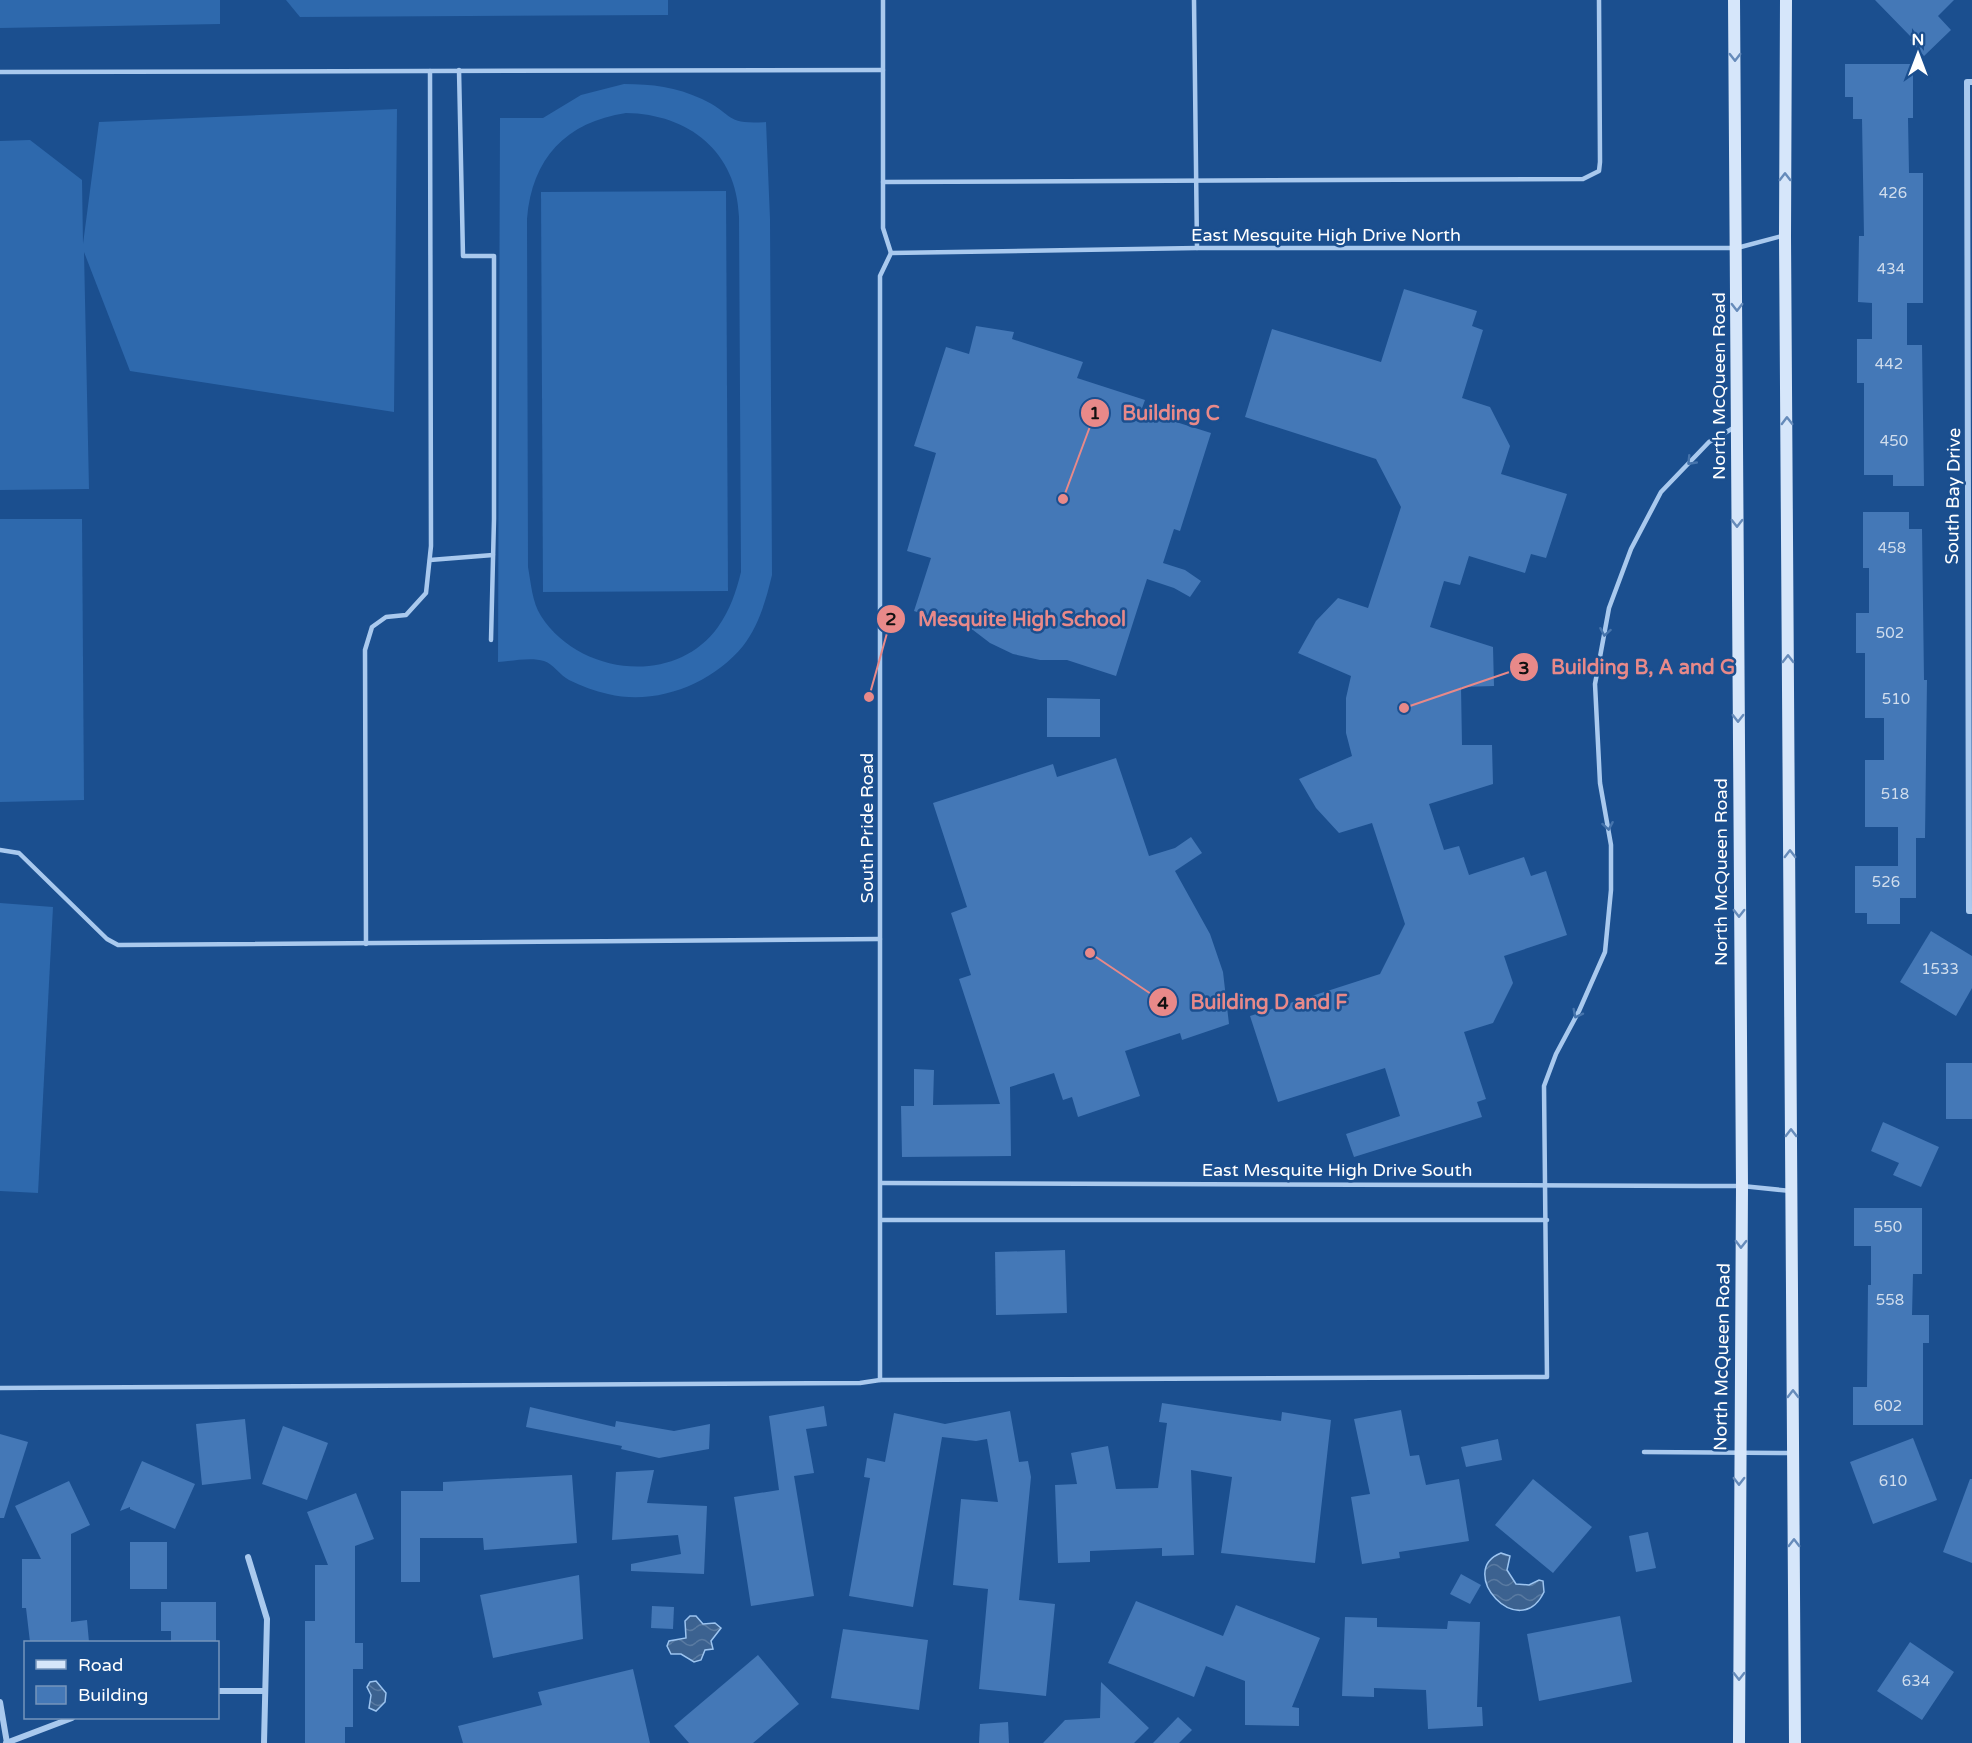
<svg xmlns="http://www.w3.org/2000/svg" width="1972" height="1743" font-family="'Varela Round',sans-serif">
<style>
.pitch{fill:#2e69ad;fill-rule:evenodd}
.water{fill:url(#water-waves);stroke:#9cc4f0;stroke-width:1.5}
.building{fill:#4478b7}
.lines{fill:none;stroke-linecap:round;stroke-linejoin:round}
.lane{stroke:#a9c9ee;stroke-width:4.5}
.street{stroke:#a9c9ee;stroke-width:6}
.secondary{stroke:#d6e6fa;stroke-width:12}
.oneway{stroke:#668bba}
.oneway2{stroke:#4674ac}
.labels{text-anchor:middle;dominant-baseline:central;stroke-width:5;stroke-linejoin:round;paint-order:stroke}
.number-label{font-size:15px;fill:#d0dded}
.street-label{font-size:18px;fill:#fff;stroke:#1b4f8f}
.leader{fill:none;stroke:#e88989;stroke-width:2}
.callout-dot{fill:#e88989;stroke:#1b4f8f;stroke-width:2}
.mark-label{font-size:18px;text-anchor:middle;font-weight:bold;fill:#111}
.callout-label{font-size:20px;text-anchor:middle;font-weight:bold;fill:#e88989;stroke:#1b4f8f;stroke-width:5;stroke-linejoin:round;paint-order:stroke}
</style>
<defs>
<pattern id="water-waves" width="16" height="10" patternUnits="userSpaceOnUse" patternTransform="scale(1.5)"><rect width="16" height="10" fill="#3c6290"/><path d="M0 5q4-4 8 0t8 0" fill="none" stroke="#597aa1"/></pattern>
</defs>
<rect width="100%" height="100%" fill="#1b4f8f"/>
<g class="pitch">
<path d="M0,0H220V24L0,28Z"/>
<path d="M286,0H668V15L300,17Z"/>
<path d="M624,84C652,84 676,87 702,99C734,114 724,125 766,122L770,219L772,575C766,600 759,625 743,646C712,684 656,706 608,694C595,691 581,686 569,680C561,676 552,663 544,661C531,657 512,661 498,662L500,118H543L581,95ZM626,113C689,114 737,152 739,217L741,572C736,592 730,610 718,627C675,687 579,675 541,616C532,602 531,583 528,567L527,219C532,158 566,122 626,113Z"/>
<path d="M397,109L394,412L130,371L84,252L89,489L0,490V141L30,140L82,180L83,244L99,122Z"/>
<path d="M726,191L728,591L543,592L541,192Z"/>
<path d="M0,519H82L84,800L0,802Z"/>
<path d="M0,903L53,907L38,1193L0,1191Z"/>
</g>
<g class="water">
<path d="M1501,1553L1510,1556L1507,1570L1516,1584L1529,1585L1539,1580L1543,1581L1544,1592C1519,1644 1455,1571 1501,1553Z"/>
<path d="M690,1616H696L703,1624L715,1623L721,1628L711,1641L713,1649L705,1650L701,1660L694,1662L681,1654H671L667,1646L669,1641L686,1638L685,1621Z"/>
<path d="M376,1681L386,1693L385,1702L376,1711L369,1708L371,1695L367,1687L370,1682Z"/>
</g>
<g class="building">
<path d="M1875,0H1954L1938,16L1951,30L1924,56L1910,40L1912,38Z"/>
<path d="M1845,64H1913V118H1908L1909,173H1923V303H1907V345H1922L1924,486H1893V475H1864V383H1857V339H1872V303L1858,302L1859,236H1864L1862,119H1853V97H1845Z"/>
<path d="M1404,289L1477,311L1472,326L1483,330L1462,398L1490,407L1510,446L1501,474L1567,494L1546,558L1531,554L1525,573L1469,556L1460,585L1444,581L1430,627L1493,647L1494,686L1461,687L1462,745H1492L1493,784L1429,804L1444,850L1459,846L1469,875L1524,857L1531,876L1546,871L1567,935L1504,956L1513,983L1493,1023L1464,1032L1486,1099L1477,1102L1482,1117L1354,1157L1346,1134L1400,1116L1385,1068L1278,1102L1250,1016L1380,974L1405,924L1372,823L1339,833L1316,808L1299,779L1352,756L1346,733V698L1351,676L1298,653L1316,621L1338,598L1368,608L1401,507L1376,459L1245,417L1272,329L1381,362Z"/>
<path d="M976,326L1014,332L1012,339L1083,362L1077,378L1145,400L1141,411L1211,433L1180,531L1174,529L1163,563L1185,570L1201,581L1190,597L1174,588L1147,579L1116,676L1067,660H1040L1013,654L990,643L973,630L914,611L931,558L907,551L936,453L914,446L946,347L969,354Z"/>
<path d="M1863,512H1909V529H1922L1924,680H1927L1925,838H1916V898H1900V924H1867V913H1855V866H1898V827H1865V760H1884V718H1865V653H1856V613H1869V568H1863Z"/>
<path d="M1047,698L1100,699V737H1047Z"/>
<path d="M1116,758L1149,856L1175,848L1191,837L1202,853L1175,871L1210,934L1223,972L1229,1024L1182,1040L1180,1033L1125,1051L1140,1096L1078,1117L1072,1097L1063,1100L1054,1073L1010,1087L1011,1156L902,1157L901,1106H914V1069L934,1070L933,1105L1000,1104L959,979L971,975L951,913L967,907L933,803L1053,764L1057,777Z"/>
<path d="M1931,931L1972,956V988L1956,1016L1900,982Z"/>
<rect x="1946" y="1063" width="26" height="56"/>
<path d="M1883,1122L1939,1147L1921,1187L1893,1175L1899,1163L1871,1151Z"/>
<path d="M1854,1208H1922V1274H1913L1912,1315H1929V1343H1923V1425H1853V1387H1867L1868,1285H1871V1246H1854Z"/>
<path d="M1065,1250L1067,1313L996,1315L995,1252Z"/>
<path d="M1162,1403L1281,1421L1282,1412L1331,1420L1315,1563L1221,1553L1232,1477L1191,1470L1194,1555L1162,1556V1548L1090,1551V1562L1058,1563L1055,1485L1077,1484L1071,1453L1108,1446L1116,1489L1158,1488L1167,1423L1159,1422Z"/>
<path d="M824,1406L827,1426L806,1429L814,1473L794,1476L814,1596L751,1606L734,1497L779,1490L769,1416Z"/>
<path d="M530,1407L615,1427L616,1421L674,1431L710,1424L709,1449L659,1458L621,1449L622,1446L526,1427Z"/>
<path d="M1401,1410L1410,1456L1419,1455L1426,1485L1459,1479L1469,1541L1399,1552L1400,1558L1362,1564L1351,1497L1370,1494L1354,1419Z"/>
<path d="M1010,1411L1019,1462L1028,1461L1031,1477L1019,1600L1055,1604L1046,1696L979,1689L988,1589L953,1585L961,1499L998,1502L987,1439L976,1441L942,1437L913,1607L849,1596L870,1478L864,1477L867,1458L885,1462L894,1413L945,1424Z"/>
<path d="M245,1419L251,1479L202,1485L196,1424Z"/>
<path d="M283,1426L328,1443L307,1500L262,1484Z"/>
<path d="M0,1434L28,1442L4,1518H0Z"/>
<path d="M1913,1438L1937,1500L1873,1524L1850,1462Z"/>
<path d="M1498,1439L1502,1460L1466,1467L1461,1447Z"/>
<path d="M142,1461L195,1484L175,1529L130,1509V1507L120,1511Z"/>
<path d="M654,1470L647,1503L707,1506L704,1574L631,1571V1564L681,1554L678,1535L612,1540L616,1472Z"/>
<path d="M572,1475L577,1543L484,1550L483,1538H420V1582H401V1491H443V1482Z"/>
<path d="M1533,1479L1592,1527L1553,1573L1495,1525Z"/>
<path d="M1970,1479H1972V1563L1943,1552Z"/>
<path d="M69,1481L90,1525L71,1534V1622L87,1620L89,1642H30L26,1608H22V1559H41L15,1506Z"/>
<path d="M356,1493L374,1539L355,1546V1643H363V1669H353V1727H345V1743H305V1621H315V1565H328L307,1512Z"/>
<path d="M1648,1532L1656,1568L1636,1572L1629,1536Z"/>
<rect x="130" y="1542" width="37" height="47"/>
<path d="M1461,1574L1481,1585L1470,1604L1450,1594Z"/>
<path d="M579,1575L583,1639L493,1658L480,1595Z"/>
<path d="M1136,1601L1223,1636L1236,1605L1320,1638L1292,1707L1299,1708V1726L1245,1725V1681L1206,1666L1194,1697L1108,1663Z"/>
<path d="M161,1602H216V1642H171V1631H161Z"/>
<path d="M652,1606L674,1607L673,1629L651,1628Z"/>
<path d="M1620,1616L1632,1682L1539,1701L1527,1634Z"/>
<path d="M1345,1617L1377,1618V1627L1447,1629L1448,1621L1480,1622L1477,1707H1482L1483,1726L1428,1729L1426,1690L1374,1688V1697L1342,1696Z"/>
<path d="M843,1629L928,1640L919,1710L831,1698Z"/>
<path d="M1910,1642L1954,1672L1922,1720L1877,1691Z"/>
<path d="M758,1655L799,1704L753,1743H689L674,1726Z"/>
<path d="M633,1669L650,1743H463L458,1726L542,1705L538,1692Z"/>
<path d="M1101,1682L1149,1728L1134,1743H1043L1065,1720L1100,1718Z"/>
<path d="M1178,1717L1192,1730L1179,1743H1153Z"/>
<path d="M1008,1722L1009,1743H979L980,1724Z"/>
</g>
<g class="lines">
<g class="lane">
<path d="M883,0V228L891,253"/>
<path d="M1194,0L1197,248"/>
<path d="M459,70L463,256H494V519L491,640"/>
<path d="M0,72L883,70"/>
<path d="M883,182L1583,179L1599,171L1600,162L1599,0"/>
<path d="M430,560L493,555"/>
<path d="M0,850L19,853L107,939L118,945L880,939"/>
<path d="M366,944L365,650L372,627L386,617L406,615L426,593L431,546L430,71"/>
<path d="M882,1183L1701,1186H1742L1791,1191"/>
<path d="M882,1220H1547"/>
<path d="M880,1380V276L891,253L1197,248H1737L1782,236"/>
<path d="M0,1388L860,1383L880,1380L1547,1377L1544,1086L1556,1054L1579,1011L1605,952L1611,890V845L1600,783L1595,684L1609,608L1631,549L1661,492L1709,442L1735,427"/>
<path d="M1644,1452L1791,1453"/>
</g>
<g class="street">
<path d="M1972,82H1967C1969,358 1967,635 1969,911H1972"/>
<path d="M248,1557L267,1619L264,1743"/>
<path d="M218,1691H264"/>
<path d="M0,1702L7,1743"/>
<path d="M6,1743L72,1718"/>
</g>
<g class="secondary">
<path d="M1734,0L1742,1186L1739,1743"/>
<path d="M1786,0L1785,236L1795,1743"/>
</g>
</g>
<defs><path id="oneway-chevron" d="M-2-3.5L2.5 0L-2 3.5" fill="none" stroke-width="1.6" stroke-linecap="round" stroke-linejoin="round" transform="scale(1.5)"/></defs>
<g class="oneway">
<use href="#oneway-chevron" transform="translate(1735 57) rotate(90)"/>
<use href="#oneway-chevron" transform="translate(1785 177) rotate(-90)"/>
<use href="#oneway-chevron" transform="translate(1737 307) rotate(90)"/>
<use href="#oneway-chevron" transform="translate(1787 421) rotate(-91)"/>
<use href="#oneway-chevron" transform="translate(1737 523) rotate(90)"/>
<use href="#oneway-chevron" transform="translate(1788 659) rotate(-90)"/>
<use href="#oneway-chevron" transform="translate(1738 718) rotate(90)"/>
<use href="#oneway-chevron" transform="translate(1790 854) rotate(-90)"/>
<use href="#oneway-chevron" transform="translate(1739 913) rotate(90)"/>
<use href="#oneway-chevron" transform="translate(1791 1133) rotate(-90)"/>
<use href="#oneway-chevron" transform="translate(1741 1244) rotate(91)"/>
<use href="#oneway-chevron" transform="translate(1793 1394) rotate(-90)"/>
<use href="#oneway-chevron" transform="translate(1739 1481) rotate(90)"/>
<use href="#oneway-chevron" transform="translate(1794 1543) rotate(-90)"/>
<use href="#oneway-chevron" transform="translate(1739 1676) rotate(90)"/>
</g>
<g class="oneway2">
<use href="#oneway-chevron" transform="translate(1691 461) rotate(134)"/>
<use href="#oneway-chevron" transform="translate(1605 632) rotate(100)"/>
<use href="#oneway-chevron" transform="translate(1608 826) rotate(80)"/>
<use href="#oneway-chevron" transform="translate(1577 1014) rotate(117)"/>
</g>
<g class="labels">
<g class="number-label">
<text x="1893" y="193">426</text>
<text x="1891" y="269">434</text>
<text x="1889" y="364">442</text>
<text x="1894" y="441">450</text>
<text x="1892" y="548">458</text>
<text x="1890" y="633">502</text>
<text x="1896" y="699">510</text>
<text x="1895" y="794">518</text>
<text x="1886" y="882">526</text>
<text x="1940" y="969">1533</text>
<text x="1888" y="1227">550</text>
<text x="1890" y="1300">558</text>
<text x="1888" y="1406">602</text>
<text x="1893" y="1481">610</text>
<text x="1916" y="1681">634</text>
</g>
<g class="street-label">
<text x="1326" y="235">East Mesquite High Drive North</text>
<text transform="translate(1719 386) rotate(-90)">North McQueen Road</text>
<text transform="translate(1953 496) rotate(-89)">South Bay Drive</text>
<text transform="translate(867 828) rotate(-90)">South Pride Road</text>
<text transform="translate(1721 872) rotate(-90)">North McQueen Road</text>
<text x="1337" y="1170">East Mesquite High Drive South</text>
<text transform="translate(1722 1357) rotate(-89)">North McQueen Road</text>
</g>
</g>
<path class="leader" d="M1063 499L1095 413M869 697L891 619M1404 708L1524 667M1090 953L1163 1002"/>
<g class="callout-dot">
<circle cx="1063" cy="499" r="6"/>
<circle cx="869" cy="697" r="6"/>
<circle cx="1404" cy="708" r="6"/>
<circle cx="1090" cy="953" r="6"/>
<circle cx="1095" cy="413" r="15"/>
<circle cx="891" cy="619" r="15"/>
<circle cx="1524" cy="667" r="15"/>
<circle cx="1163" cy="1002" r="15"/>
</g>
<g class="mark-label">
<text x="1095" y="419">1</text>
<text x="891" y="625">2</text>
<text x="1524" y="674">3</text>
<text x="1163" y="1009">4</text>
</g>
<g class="callout-label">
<text x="1171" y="420">Building C</text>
<text x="1022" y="626">Mesquite High School</text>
<text x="1643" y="674">Building B, A and G</text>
<text x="1269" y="1009">Building D and F</text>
</g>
<rect x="24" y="1641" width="195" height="78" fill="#1b4f8f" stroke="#7695bc" stroke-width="1.5"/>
<rect x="36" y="1660" width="30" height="9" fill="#d6e6fa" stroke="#7695bc" stroke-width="1.5"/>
<text x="78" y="1671" font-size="18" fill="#ffffff">Road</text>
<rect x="36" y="1686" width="30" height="18" fill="#4478b7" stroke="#7695bc" stroke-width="1.5"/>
<text x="78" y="1701" font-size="18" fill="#ffffff">Building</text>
<g transform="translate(1918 54)" stroke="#1b4f8f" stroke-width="4.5" paint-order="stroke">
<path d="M0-4.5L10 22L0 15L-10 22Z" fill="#ffffff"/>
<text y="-9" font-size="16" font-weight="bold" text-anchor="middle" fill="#ffffff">N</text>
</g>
</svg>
